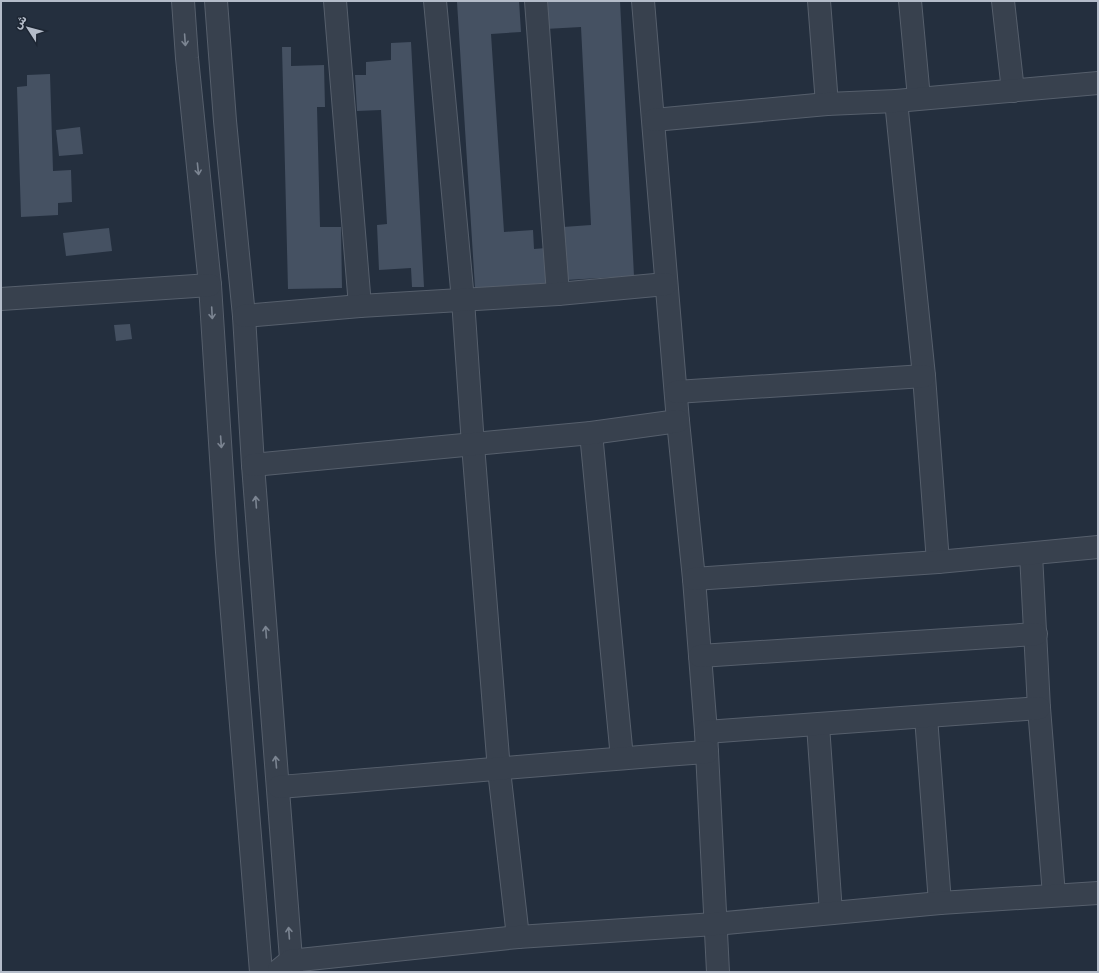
<svg xmlns="http://www.w3.org/2000/svg" width="1099" height="973" font-family="Rubik,'Noto Sans Arabic',sans-serif">
<style>
.building{fill:#455162}
.lines{fill:none;stroke-linecap:round;stroke-linejoin:round}
.minor-casing{stroke:#565f6c;stroke-width:24}
.minor{stroke:#38414e;stroke-width:22}
.oneway{stroke:#7c8592}
</style>
<rect width="100%" height="100%" fill="#242f3e"/>
<g class="building">
<path d="M479,1H519L521,32L491,34L504,232L533,230L534,249L546,248L549,283L475,288L457,2Z"/>
<path d="M543,1H620L634,276L566,280L563,227L591,225L581,27L545,29Z"/>
<path d="M411,42L424,287H412L411,268L379,270L377,225L387,224L381,110L357,111L355,75H366V62L391,60V43Z"/>
<path d="M282,47H291V66L324,65L325,107H317L320,227H341L342,288L288,289Z"/>
<path d="M50,74L53,171L71,170L72,202L58,203V215L21,217L17,87L27,86V75Z"/>
<path d="M80,127L83,154L59,156L56,130Z"/>
<path d="M109,228L112,251L66,256L63,233Z"/>
<path d="M130,324L132,339L116,341L114,325Z"/>
</g>
<g class="lines">
<g class="minor-casing">
<g id="minor">
<path d="M183,1L187,58L210,285L227,552L261,972"/>
<path d="M216,1L225,121L244,316L253,465L292,972"/>
<path d="M335,1L360,306"/>
<path d="M435,1L463,300L473,445L499,770L518,937"/>
<path d="M536,1L558,294"/>
<path d="M643,1L678,421L694,579L706,732L718,972"/>
<path d="M819,1L827,104"/>
<path d="M910,1L919,98"/>
<path d="M1003,1L1013,91"/>
<path d="M896,101L924,376L938,562"/>
<path d="M654,120L827,104L896,101L1098,83"/>
<path d="M1,299L210,285"/>
<path d="M244,316L360,306L558,294L666,284"/>
<path d="M676,392L924,376"/>
<path d="M591,433L622,758"/>
<path d="M253,465L591,433L678,421"/>
<path d="M1031,554L1039,708L1054,895"/>
<path d="M694,579L938,562L1098,547"/>
<path d="M700,656L1036,634"/>
<path d="M926,717L940,903"/>
<path d="M818,725L831,913"/>
<path d="M706,732L1039,708"/>
<path d="M279,787C421,776 564,762 707,752"/>
<path d="M279,970L290,961L518,937L715,924L940,903L1098,893"/>
</g>
</g>
<use href="#minor" class="minor"/>
</g>
<defs><path id="oneway-shaft" d="M-6 0H5M1.5-3L5.5 0L1.5 3" fill="none" stroke-width="1.6" stroke-linecap="round" stroke-linejoin="round"/></defs>
<g class="oneway">
<use href="#oneway-shaft" transform="translate(185 40) rotate(86)"/>
<use href="#oneway-shaft" transform="translate(198 169) rotate(84)"/>
<use href="#oneway-shaft" transform="translate(212 313) rotate(87)"/>
<use href="#oneway-shaft" transform="translate(221 442) rotate(86)"/>
<use href="#oneway-shaft" transform="translate(256 502) rotate(-94)"/>
<use href="#oneway-shaft" transform="translate(266 632) rotate(-94)"/>
<use href="#oneway-shaft" transform="translate(276 762) rotate(-95)"/>
<use href="#oneway-shaft" transform="translate(289 933) rotate(-94)"/>
</g>
<rect width="1099" height="973" fill="none" stroke="#b4bcc9" stroke-width="4"/>
<g transform="translate(28 28) rotate(306)" stroke="#1d2633" stroke-width="3" paint-order="stroke">
<path d="M0-3L7 15L0 10L-7 15Z" fill="#b4bcc9"/>
<text y="-6" font-size="11" font-weight="bold" text-anchor="middle" fill="#b4bcc9">ش</text>
</g>
</svg>
